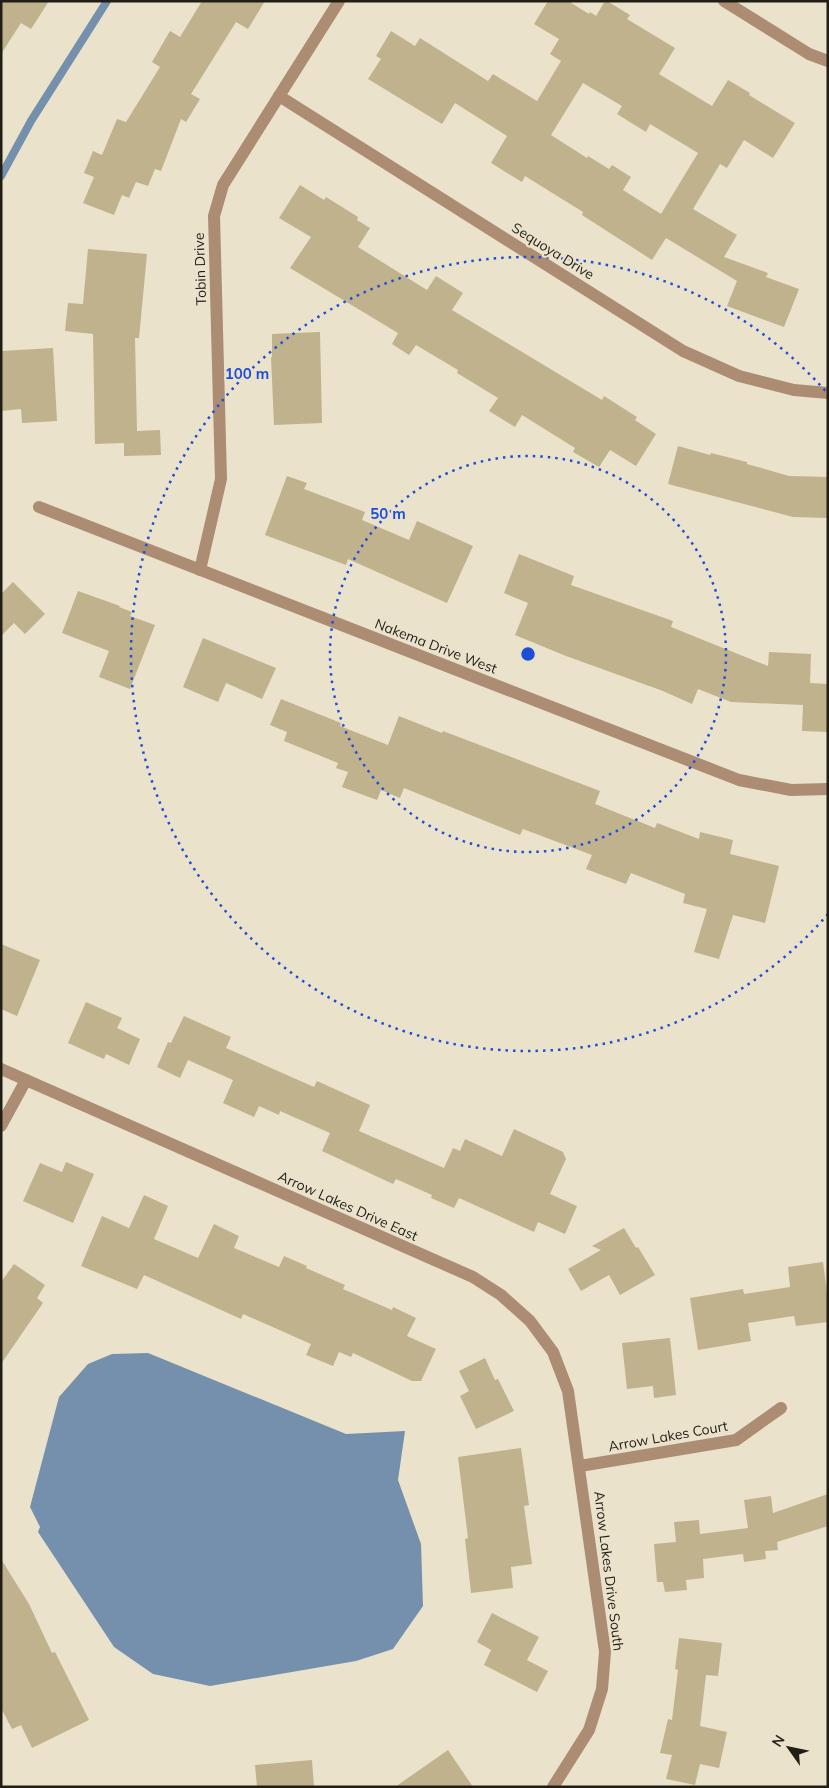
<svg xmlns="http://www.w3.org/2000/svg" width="829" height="1788" font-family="Mulish,sans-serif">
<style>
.water{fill:#7490ad}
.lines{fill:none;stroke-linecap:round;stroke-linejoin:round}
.stream{stroke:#7490ad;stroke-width:8}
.building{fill:#c0b28c;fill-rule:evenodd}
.minor{stroke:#ac8d74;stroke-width:12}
.ring{fill:none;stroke:#1d4ed8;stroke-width:2.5;stroke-dasharray:2.5 5}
.labels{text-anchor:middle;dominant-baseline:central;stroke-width:4.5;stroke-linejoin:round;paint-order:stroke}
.street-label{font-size:14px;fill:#211e16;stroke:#ebe2cc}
.centre{fill:#1d4ed8;stroke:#ebe2cc;stroke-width:2.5}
.ring-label{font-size:15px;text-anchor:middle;font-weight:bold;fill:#1d4ed8;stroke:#ebe2cc;stroke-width:4.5;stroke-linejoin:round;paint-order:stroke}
</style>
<rect width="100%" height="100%" fill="#ebe2cc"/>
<path class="water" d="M148,1353L346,1434L405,1431L398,1480L421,1544L423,1606L393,1649L356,1661L210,1686L153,1674L114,1647L38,1532L40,1527L30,1507L59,1397L88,1364L112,1354Z"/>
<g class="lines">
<path class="stream" d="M1,176L31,121L107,1"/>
</g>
<g class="building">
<path d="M1,1H49L31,29L21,23L1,54Z"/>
<path d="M202,1H265L248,29L236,22L191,94L200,99L186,122L181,119L161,171L155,169L148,186L136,182L129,198L122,195L114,215L83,203L94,177L84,173L93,151L102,155L117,119L126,122L160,67L152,62L170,31L180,37Z"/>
<path d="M548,1H568L589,14L590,12L596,16L605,1H607L630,15L627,19L675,48L659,74L712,106L728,80L750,93L749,95L795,123L773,158L744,140L727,168L720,164L693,209L737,235L724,257L768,273L766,277L799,289L784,327L727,306L737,281L666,238L652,260L582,215L583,212L525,176L522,182L491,163L507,136L455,103L442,124L368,79L381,59L376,56L391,31L415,46L420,38L488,81L493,74L537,101L561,61L550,54L559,39L534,24ZM583,83L622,106L617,114L646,132L650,124L698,153L661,214L623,190L631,177L612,165L609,169L588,156L587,158L551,135Z"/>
<path d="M300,185L324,200L326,197L358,217L357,220L370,228L358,247L427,290L436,276L463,293L452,310L602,400L604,396L637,417L635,420L656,434L636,466L610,450L599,467L573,452L575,448L522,415L515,427L489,411L498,398L457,373L458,370L416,345L409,355L392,344L398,333L290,268L311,237L279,218Z"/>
<path d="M88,249L147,254L139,338H135L137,431L160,430L161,455L124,456V443L95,444L93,334L65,331L68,303L83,304Z"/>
<path d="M320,332L322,423L274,425L271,357H272V334Z"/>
<path d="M53,348L57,421L22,423L21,409L1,411V351Z"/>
<path d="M678,446L710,455L711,453L747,462V464L789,476L828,477V518L793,517L668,484Z"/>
<path d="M287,476L307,483L304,489L365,512L362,520L409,540L417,521L473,546L447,603L348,559L346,565L265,535Z"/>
<path d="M519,554L574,576L571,585L673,621L671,627L768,666L769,652L811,654L810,683L828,684V732L802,731L803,705L731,702L698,689L692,704L663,691L566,656L515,635L528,603L504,593Z"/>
<path d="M13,582L45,614L25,634L14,623L1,636V594Z"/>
<path d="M78,591L120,606L119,607L132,612L130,616L155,625L130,689L99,677L109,651L62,633Z"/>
<path d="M203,638L276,668L262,699L226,683L218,702L183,687Z"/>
<path d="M281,699L341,723L340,726L388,745L399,716L442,733L443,731L600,791L595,804L655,828L657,823L699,839L700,832L733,840L730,854L779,866L765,923L733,915L719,959L694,952L707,909L683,903L685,894L631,873L626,884L586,869L592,855L523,829L520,835L404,788L400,798L381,790L377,800L342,787L348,772L336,768L338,763L284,741L287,732L270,725Z"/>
<path d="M1,944L40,960L17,1016L1,1009Z"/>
<path d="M86,1002L122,1018L117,1028L140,1039L129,1065L106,1054L104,1059L68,1043Z"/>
<path d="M184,1016L231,1037L226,1048L314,1087L317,1081L370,1105L359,1131L444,1168L453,1148L460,1151L465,1139L502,1156L514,1129L563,1152L566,1159L550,1194L577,1206L565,1234L538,1222L534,1232L459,1198L454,1208L431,1198L432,1195L396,1179L393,1184L322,1151L330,1133L280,1111L279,1115L259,1106L254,1117L223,1103L233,1080L188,1060L180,1078L157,1067L168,1042L171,1043Z"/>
<path d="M66,1162L94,1174L73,1223L23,1201L40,1163L62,1172Z"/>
<path d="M144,1195L168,1206L154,1239L198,1258L214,1224L239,1236L234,1248L279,1267L284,1256L307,1266L306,1268L345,1285L343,1289L392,1310L393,1307L416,1318L407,1336L436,1349L421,1381H412L353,1353L351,1357L339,1352L333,1366L306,1355L311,1344L243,1314L241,1319L144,1275L137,1289L81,1266L102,1216L129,1228Z"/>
<path d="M624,1228L636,1248L638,1247L655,1275L620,1295L609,1275L581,1291L568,1269L601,1250L592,1246Z"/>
<path d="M823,1262L828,1300V1322L796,1326L794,1316L748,1323L751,1341L698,1350L690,1298L743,1289L744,1294L790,1287L788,1267Z"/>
<path d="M14,1264L45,1285L37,1298L43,1303L1,1364V1282Z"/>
<path d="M670,1338L676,1395L654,1398L653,1386L627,1389L622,1343Z"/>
<path d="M485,1358L495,1380L498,1379L514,1411L476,1429L460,1396L469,1391L459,1371Z"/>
<path d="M521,1448L529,1505L524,1506L532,1564L511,1567L513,1588L471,1593L465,1539L468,1538L458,1457Z"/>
<path d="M828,1494V1526L777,1542L778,1550L765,1551L766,1559L744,1562L743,1554L703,1559L704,1578L686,1580L687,1590L665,1592L663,1582H657L654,1544L676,1542L674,1522L699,1520L700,1534L748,1528L744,1500L771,1496L773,1513Z"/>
<path d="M1,1559L29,1604L52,1653L55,1652L89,1720L32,1748L21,1725L12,1729L1,1708Z"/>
<path d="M492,1613L539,1637L527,1660L548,1671L537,1692L484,1665L491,1650L477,1642Z"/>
<path d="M679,1638L722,1643L718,1676L706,1675L700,1726L727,1732L719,1768L700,1764L695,1785L666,1779L672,1755L660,1753L668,1719L672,1720L678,1670L675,1669Z"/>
<path d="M448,1750L473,1787H395Z"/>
<path d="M312,1760L314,1787H257L255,1765Z"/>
</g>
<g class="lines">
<g class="minor">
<path d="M724,1L809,54L828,61"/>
<path d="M279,96L683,351L739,376L794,390L828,393"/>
<path d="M39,507L739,780L791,790L828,789"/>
<path d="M200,570L221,479L214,216L223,185L339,1"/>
<path d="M1,1069L473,1277L501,1295L530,1321L553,1352L568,1391L605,1652L602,1689L589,1730L553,1787"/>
<path d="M1,1126L26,1080"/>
<path d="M580,1466L736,1440L781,1408"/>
</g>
</g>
<g class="ring">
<circle cx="528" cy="654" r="198"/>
<path d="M828 914A397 397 0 1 1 828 394"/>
</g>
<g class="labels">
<g class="street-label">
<text transform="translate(553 251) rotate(32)">Sequoya Drive</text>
<text transform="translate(200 269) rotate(-92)">Tobin Drive</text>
<text transform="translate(436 646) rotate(21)">Nakema Drive West</text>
<text transform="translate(348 1206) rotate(24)">Arrow Lakes Drive East</text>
<text transform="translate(668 1436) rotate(-10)">Arrow Lakes Court</text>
<text transform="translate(609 1571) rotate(83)">Arrow Lakes Drive South</text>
</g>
</g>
<circle cx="528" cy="654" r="8" class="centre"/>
<g class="ring-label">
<text x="247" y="379">100 m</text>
<text x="388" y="519">50 m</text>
</g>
<rect width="829" height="1788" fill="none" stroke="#211e16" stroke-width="5"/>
<g transform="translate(789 1748) rotate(303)" stroke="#ebe2cc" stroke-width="4" paint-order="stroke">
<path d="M0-4L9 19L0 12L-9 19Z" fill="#211e16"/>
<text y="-8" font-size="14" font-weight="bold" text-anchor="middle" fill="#211e16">N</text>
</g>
</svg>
